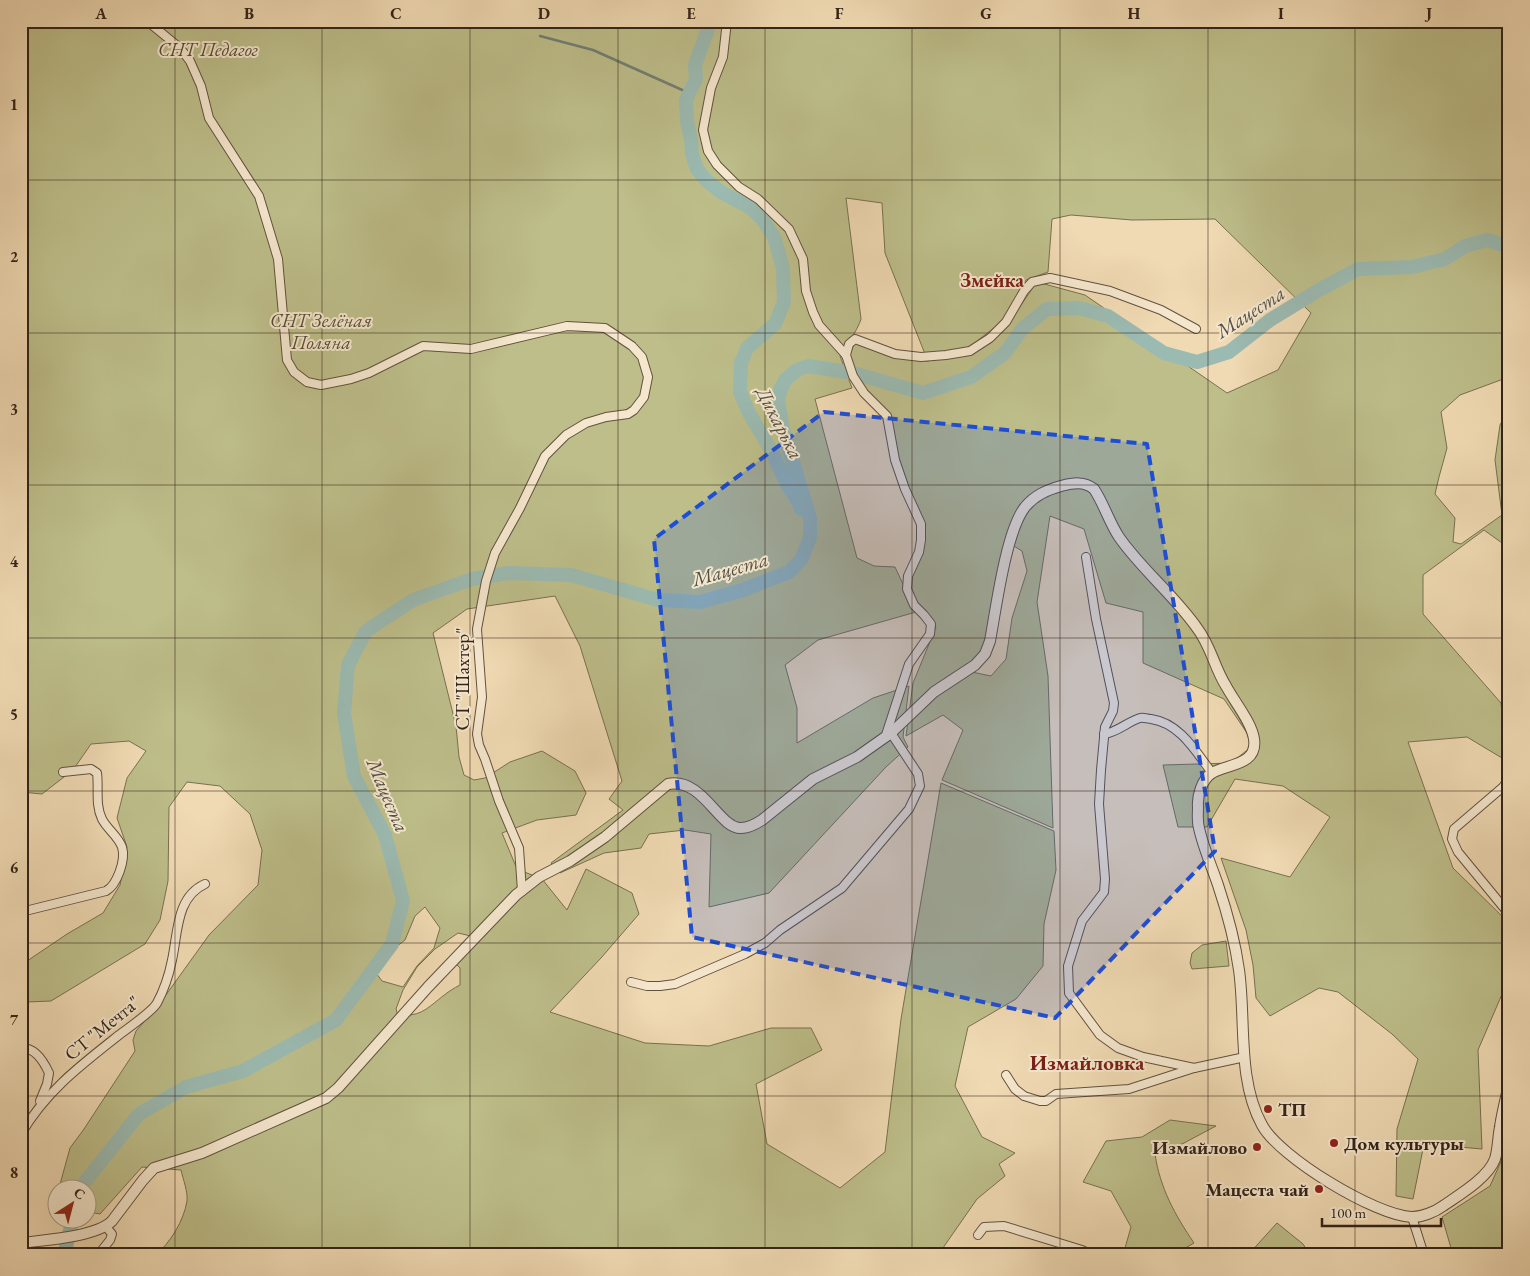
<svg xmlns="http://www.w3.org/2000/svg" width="1530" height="1276" font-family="'EB Garamond',serif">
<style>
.green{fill:#bdbe8a;stroke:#787051;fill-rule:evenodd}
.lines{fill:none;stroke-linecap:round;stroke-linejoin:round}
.stream{stroke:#717e74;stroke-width:2.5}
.river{stroke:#9bbab1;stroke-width:14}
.minor-casing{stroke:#62513f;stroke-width:10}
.tertiary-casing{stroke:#62513f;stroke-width:12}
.minor{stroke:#f5e7ce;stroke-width:8}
.tertiary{stroke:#f5e7ce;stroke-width:10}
.marked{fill:#1d4ed8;fill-opacity:0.2;stroke:#1d4ed8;stroke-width:4;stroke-dasharray:10 6;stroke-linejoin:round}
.grid{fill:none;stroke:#332318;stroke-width:1;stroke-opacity:0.55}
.poi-dot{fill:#8f2418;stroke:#f5e7ce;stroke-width:2}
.labels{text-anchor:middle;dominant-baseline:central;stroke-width:4;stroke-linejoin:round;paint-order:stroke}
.park-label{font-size:19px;font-style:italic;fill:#564a34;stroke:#f5e7ce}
.street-label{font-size:19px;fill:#332318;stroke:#f5e7ce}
.poi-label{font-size:19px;font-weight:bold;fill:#332318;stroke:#f5e7ce;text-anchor:start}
.neighbourhood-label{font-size:20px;font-weight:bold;fill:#7a1f14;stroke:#f5e7ce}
.water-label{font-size:20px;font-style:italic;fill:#525046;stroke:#f5e7ce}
.quarter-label{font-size:21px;font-weight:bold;fill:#7a1f14;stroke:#f5e7ce}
.neatline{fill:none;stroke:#332318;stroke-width:2}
.grid-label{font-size:16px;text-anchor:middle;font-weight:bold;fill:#332318}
</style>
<rect width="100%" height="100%" fill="#f0dab3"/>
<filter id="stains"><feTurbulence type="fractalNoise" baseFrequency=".004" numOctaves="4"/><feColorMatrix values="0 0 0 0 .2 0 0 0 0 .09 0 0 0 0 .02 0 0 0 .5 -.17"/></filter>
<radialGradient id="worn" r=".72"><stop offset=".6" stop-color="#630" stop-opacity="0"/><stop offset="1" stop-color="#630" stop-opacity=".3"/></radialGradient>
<g class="green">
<path d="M21,21H1509V381L1506,378L1460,395L1441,412L1447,448L1439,477L1435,494L1455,518L1453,542L1461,544L1502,515L1495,460L1500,425L1509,408V548L1484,530L1423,575V614L1501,703L1507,761L1467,737L1408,742L1453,868L1509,923V978L1478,1050L1482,1149L1424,1144L1413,1199L1396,1196L1397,1129L1418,1059L1392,1034L1338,992L1319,988L1270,1016L1256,998L1253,965L1246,930L1221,858L1290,877L1330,817L1283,786L1235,779L1207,827H1178L1163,765L1231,763L1251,747L1247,733L1224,699L1143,663V612L1106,603L1084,529L1050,516L1037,602L1048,676L1053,828L942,780L963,730L943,715L906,736L913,683L936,627L921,611L909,590L921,529L900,485L880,406L856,377L850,354L855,342L895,357L927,361L970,355L1009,322L1037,282L1085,295L1227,393L1278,370L1311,313L1215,219L1132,220L1071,215L1052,219L1048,272L1026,280L1003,321L968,348L925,354L885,253L882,203L846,198L861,319C857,332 847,343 840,356L852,388L815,399L857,558L874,566L895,567L916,612L818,640L785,665L797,708V743L873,698L909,686L903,737L908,747L886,767L769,893L709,907L711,834L685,830L649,834L641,848L604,853L560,873L551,863L623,810L609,799L622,781L580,646L555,596L467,609L433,633L456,726L459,757L464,775L474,780L485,778L510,762L542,751L575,771L586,793L576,815L537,820L502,833L517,869L542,879L567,910L586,869L632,893L639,914L601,958L550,1012L645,1043L709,1046L771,1028H811L822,1050L756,1084L767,1144L840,1188L885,1152L901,1019L941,783L1054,831L1056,870L1044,924L1043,966L1016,999L968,1027L955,1086L982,1137L1015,1153L999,1164L1005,1176L977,1199L938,1255H155C170,1244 184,1220 187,1201C188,1192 183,1179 181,1170L142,1167L100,1214L88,1212V1188H59L70,1148L84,1129L135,1051L133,1040L136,1031L158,1006L209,935L258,885L262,850L250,814L220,786L187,782L169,807L168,881L160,920L145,944L51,1001L27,1002L21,998V968L30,959L67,934L103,913L120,885L127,847L117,818L127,778L146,751L129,741L91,744L73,770L42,794L21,792ZM1009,543L1022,551L1027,571L1012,618L1006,659L991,676L967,671C992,652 1003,574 1009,543ZM425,907L440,928L434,948L417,966L403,987L382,981L376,973L396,947L405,940L415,916ZM458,933L475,937L399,1019L396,1009L403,990L417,967L435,949ZM454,962L460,968V985C454,988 448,992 443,996C431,1005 422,1016 405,1015Z"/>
<path d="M1226,941L1229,966L1192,969L1190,963L1192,953L1202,945Z"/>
<path d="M1170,1120L1216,1126L1184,1143L1155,1154C1160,1188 1175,1215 1194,1243L1173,1255H1123L1131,1227L1111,1191L1083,1182L1106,1141L1142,1137Z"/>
<path d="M1503,1157L1509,1158V1255H1453L1442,1217L1490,1186Z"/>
<path d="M1277,1223L1303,1244L1310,1255H1248Z"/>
</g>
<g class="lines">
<path class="stream" d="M540,36L593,50L689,93"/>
<g class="river">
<path d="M711,21L695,65L696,79L686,100L687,122L691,139L692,154L697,169L707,181L721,192L751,208L762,219L774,237L783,268L784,302L775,324L747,348L741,363L740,392L749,413L772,452L787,484L799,503L801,509"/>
<path d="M80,1188L139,1114L186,1087L243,1071L336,1020L392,944L403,901L385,835L354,776L344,713L348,665L366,631L413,600L472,579L509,573L571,575L658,600L700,602L743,590L789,572L801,560L810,538V518L783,429L778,401L781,388L786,379L797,370L808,366L853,373L923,393L971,377L1005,353L1022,329L1047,309L1079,308L1108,316L1164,353L1197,362L1229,352L1270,320L1319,290L1358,269L1412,267L1445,259L1465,246L1487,240L1506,246L1509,248"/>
<path d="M64,1255L73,1218"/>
</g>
<g class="minor-casing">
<g id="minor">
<path d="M147,21L180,48L190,61L201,86L209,118L259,196L278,259L287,360L294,372L307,382L321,385L351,379L369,373L423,346L471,349L567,326L605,328L632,346L642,357L648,377L644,397L634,410L628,414L606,417L586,423L566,435L545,456L520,508L495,553L486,581L477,629L482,697L477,734L479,745L485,759L499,801L519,848L522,891"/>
<path d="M727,21L723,57L711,88L703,130L708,151L717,165L739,187L758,199L789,229L803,259L806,291L813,312L819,325L846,355L853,376L864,393L887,416L895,460L905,489L921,524V540L919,552L908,576L907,589L914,605L924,615L931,624L930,634L909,664L885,738"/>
<path d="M846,355L849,344L855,339L895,354L921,357L946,355L970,351L990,338L1006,322L1024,291L1032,282L1050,278L1110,291L1161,310L1196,329"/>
<path d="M1086,557L1096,619L1114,703L1113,711L1105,727L1101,770L1099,804L1105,879L1104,892L1082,921L1068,966L1069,993L1100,1035L1118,1048L1143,1057L1194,1068"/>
<path d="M1104,734C1118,732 1127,722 1140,718C1143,717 1148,719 1151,719C1180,723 1196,752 1212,773"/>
<path d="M1509,779L1503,787L1454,829L1452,839L1458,852L1509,914"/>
<path d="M21,912L106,891C117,885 126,860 122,847C118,836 107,829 102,819C95,805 99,788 97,773L91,769L63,772"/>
<path d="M631,982L647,986H660L675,984L745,954L765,943L780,930L842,888L909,809L920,786L918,774L891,733"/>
<path d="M21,1048C35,1047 44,1062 49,1073L47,1084L40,1101"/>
<path d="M1006,1075L1015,1089L1024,1096L1040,1101H1046L1056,1094L1129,1089L1194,1068L1245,1057"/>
<path d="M21,1134C46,1091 81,1065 119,1035C128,1028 152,1012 157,1003C164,990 169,975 172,960C178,933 176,897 205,884"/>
<path d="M1412,1217L1424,1255"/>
<path d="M978,1235L984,1227L1004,1226L1082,1250L1092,1255"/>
<path d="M98,1255L110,1240L112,1234L106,1227"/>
<path d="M1173,1255H1180"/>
</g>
</g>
<g class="tertiary-casing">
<path id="tertiary" d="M21,1243C45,1240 96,1237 112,1221L143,1180L154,1168L202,1153L326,1098L338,1088L428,987L516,895L539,877L570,861L605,837L668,784C703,777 719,829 741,828C748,828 756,824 762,820L813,779L857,757L891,733L934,692L975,665L985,654L990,641C996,609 1006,531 1025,507C1035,495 1047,490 1061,486C1073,483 1084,481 1094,489C1104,504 1109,522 1119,537C1142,570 1174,595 1197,628C1211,646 1214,667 1226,686C1234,701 1252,723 1254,739C1258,766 1226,764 1212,773C1202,779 1197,796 1198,807C1198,814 1197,821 1199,828C1203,847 1212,867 1218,885C1227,912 1235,941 1239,970C1246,1019 1237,1080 1262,1125C1279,1157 1376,1216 1412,1217C1422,1217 1435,1212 1443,1206C1459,1195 1488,1178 1495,1159C1498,1150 1498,1137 1500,1127C1502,1113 1506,1098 1509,1084"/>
</g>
<use href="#minor" class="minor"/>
<use href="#tertiary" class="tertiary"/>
</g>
<path class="marked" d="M824,412L1147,444L1215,851L1055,1018L692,937L654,539Z"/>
<path class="grid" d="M175,21V1255M322,21V1255M470,21V1255M618,21V1255M765,21V1255M912,21V1255M1060,21V1255M1208,21V1255M1355,21V1255M21,180H1509M21,333H1509M21,485H1509M21,638H1509M21,791H1509M21,943H1509M21,1096H1509"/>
<g class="poi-dot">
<circle cx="1268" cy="1109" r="5"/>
<circle cx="1334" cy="1143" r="5"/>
<circle cx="1257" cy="1147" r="5"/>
<circle cx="1319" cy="1189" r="5"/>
</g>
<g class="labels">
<g class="park-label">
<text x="208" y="49">СНТ Педагог</text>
<text x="321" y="320">СНТ Зелёная<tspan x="321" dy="22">Поляна</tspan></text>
</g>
<g class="street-label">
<text transform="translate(462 679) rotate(-90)">СТ "Шахтер"</text>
<text transform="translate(102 1028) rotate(-39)">СТ "Мечта"</text>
</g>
<g class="poi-label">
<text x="1278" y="1109">ТП</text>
<text x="1344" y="1143">Дом культуры</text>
<text x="1247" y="1147" text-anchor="end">Измайлово</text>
<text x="1309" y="1189" text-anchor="end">Мацеста чай</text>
</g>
<g class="neighbourhood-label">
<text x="992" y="280">Змейка</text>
</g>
<g class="water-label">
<text transform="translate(1250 312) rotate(-33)">Мацеста</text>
<text transform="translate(780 423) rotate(63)">Дикарька</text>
<text transform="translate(730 569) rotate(-16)">Мацеста</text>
<text transform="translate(388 795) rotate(67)">Мацеста</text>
</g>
<g class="quarter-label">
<text x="1087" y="1062">Измайловка</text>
</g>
</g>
<rect width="1530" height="1276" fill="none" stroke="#f0dab3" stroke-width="55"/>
<g transform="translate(72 1204) rotate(36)"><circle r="24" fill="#f5e7ce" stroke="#a79985"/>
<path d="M0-4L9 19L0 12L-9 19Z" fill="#8f2418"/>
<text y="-8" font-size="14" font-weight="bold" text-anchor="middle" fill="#332318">С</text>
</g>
<path d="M1322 1218v8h119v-8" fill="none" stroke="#332318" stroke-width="2.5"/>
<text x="1330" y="1218" font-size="15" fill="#332318" stroke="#f5e7ce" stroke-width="4" paint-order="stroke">100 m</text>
<rect x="28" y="28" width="1474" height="1220" class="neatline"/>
<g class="grid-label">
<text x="101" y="19">A</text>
<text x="249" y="19">B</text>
<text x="396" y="19">C</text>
<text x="544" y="19">D</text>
<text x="691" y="19">E</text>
<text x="839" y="19">F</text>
<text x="986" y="19">G</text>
<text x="1134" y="19">H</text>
<text x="1281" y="19">I</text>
<text x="1429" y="19">J</text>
<text x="14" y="110">1</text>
<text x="14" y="262">2</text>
<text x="14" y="415">3</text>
<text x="14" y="567">4</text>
<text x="14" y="720">5</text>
<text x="14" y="873">6</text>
<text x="14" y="1025">7</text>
<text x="14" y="1178">8</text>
</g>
<rect width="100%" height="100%" filter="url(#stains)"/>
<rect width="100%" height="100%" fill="url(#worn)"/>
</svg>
